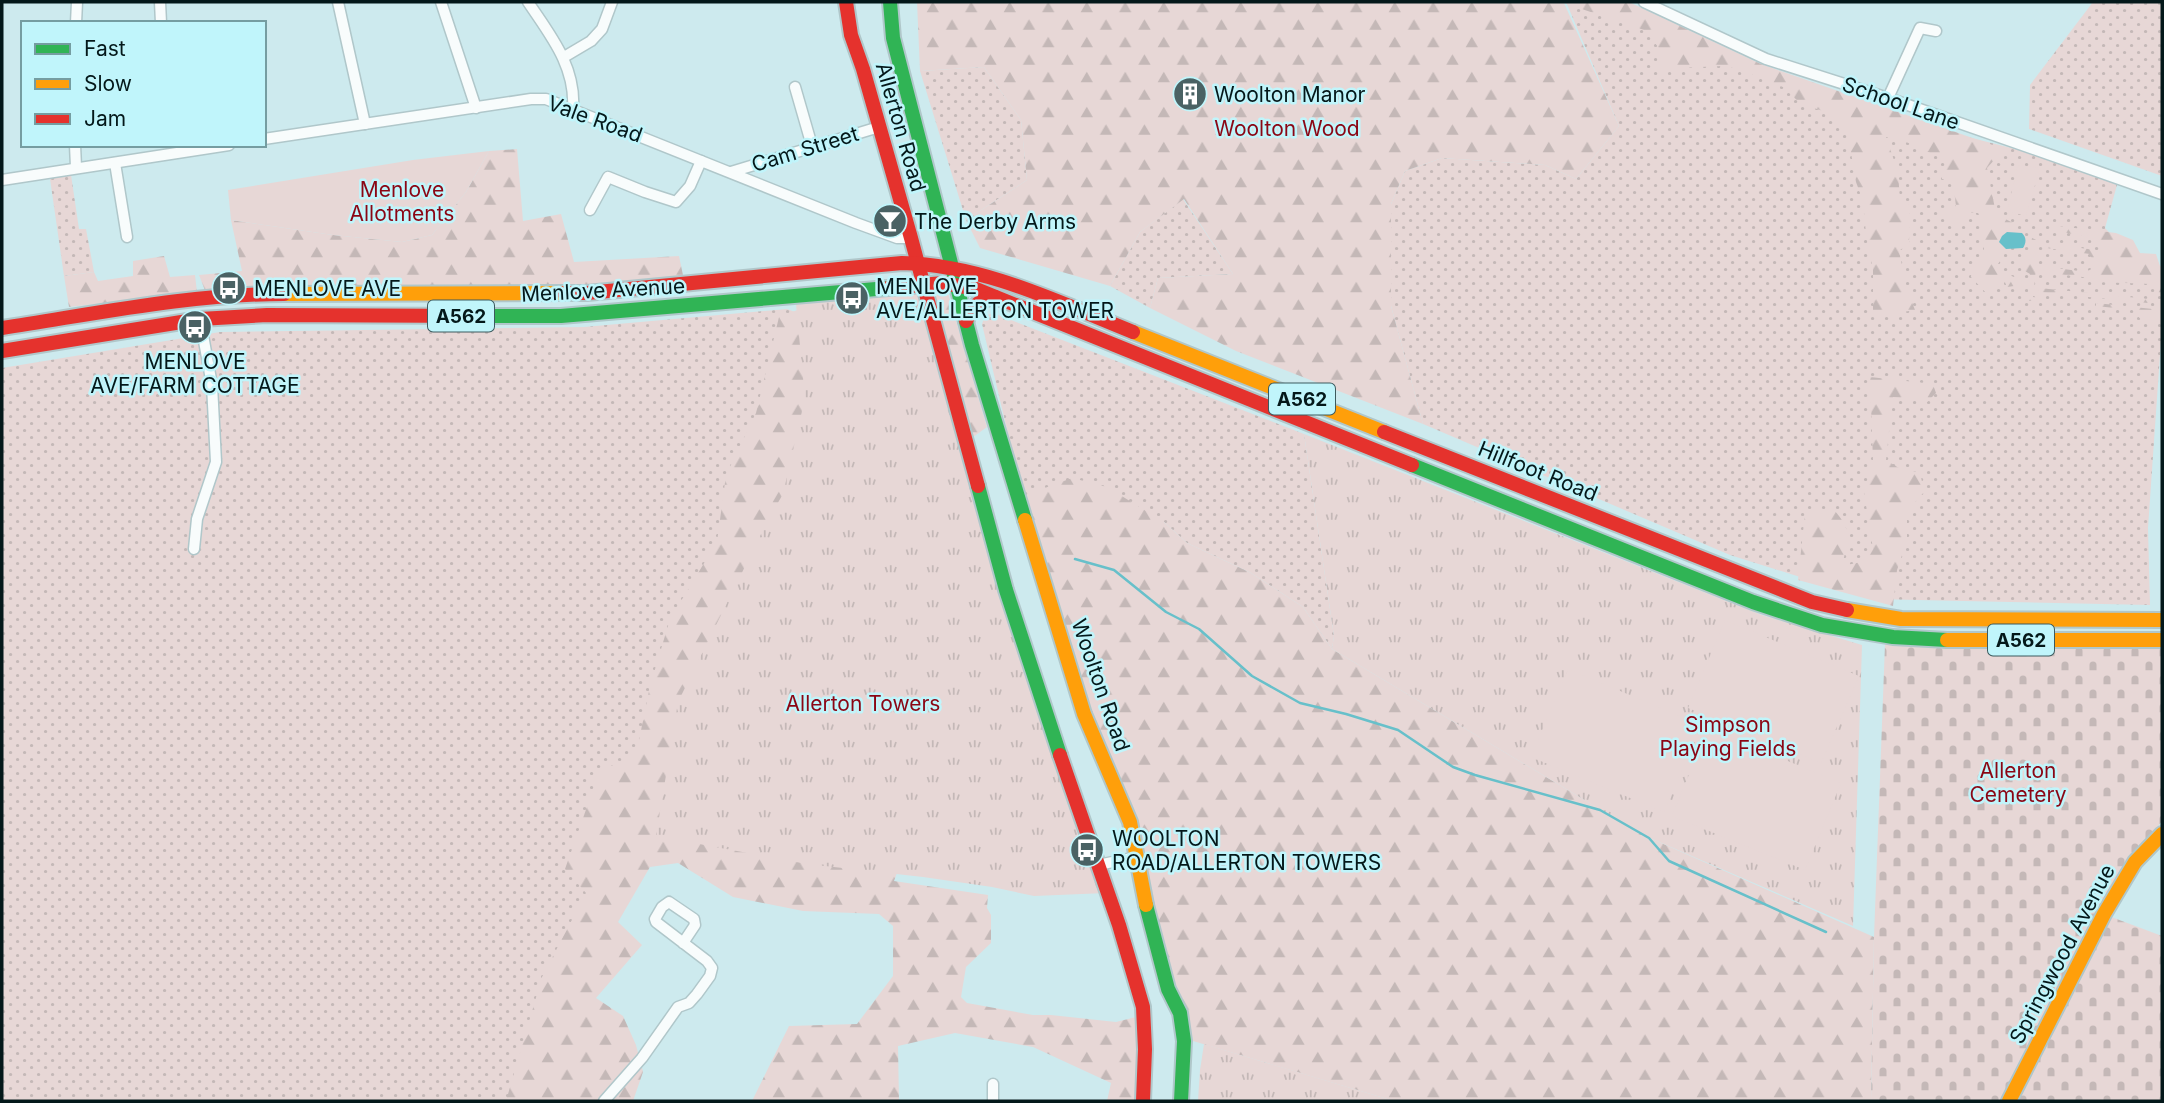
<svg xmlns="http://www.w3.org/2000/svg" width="2164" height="1103" font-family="Inter,sans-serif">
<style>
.grass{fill:url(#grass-dots)}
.forest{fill:url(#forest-firs)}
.cemetery{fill:url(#cemetery-stones)}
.park{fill:url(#park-tufts)}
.garden{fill:#e7d7d6}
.water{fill:#67c0ca}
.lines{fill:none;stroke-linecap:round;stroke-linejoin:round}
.stream{stroke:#67c0ca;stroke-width:2.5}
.street-casing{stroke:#b0c7ca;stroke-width:13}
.fast-casing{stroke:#b0c7ca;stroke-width:18}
.slow-casing{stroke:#b0c7ca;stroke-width:18}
.jam-casing{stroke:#b0c7ca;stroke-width:18}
.street{stroke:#f8fcfc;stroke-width:10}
.fast{stroke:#30b455;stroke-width:14}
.slow{stroke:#ff9f0a;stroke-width:14}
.jam{stroke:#e5322d;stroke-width:14}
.labels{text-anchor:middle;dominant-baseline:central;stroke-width:5;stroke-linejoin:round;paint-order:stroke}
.shield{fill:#c0f5fb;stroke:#3c5a5e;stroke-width:2}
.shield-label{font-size:19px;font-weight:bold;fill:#04181a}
.poi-label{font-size:21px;fill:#04181a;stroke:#c0f5fb;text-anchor:start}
.street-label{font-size:21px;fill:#04181a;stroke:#c0f5fb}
.park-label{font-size:21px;fill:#8b0614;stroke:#c0f5fb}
</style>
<defs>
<pattern id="grass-dots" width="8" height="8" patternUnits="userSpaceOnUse" patternTransform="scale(1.75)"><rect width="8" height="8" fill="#e7d7d6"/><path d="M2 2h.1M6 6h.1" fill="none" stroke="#c4b8b7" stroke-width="1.8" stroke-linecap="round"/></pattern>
<pattern id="forest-firs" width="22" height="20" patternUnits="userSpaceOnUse" patternTransform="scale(1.75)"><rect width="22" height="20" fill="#e7d7d6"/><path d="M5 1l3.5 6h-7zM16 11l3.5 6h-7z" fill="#c4b8b7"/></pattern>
<pattern id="cemetery-stones" width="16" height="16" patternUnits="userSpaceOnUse" patternTransform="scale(1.75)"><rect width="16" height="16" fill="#e7d7d6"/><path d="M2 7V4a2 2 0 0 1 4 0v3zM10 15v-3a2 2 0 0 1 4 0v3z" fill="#c4b8b7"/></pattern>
<pattern id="park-tufts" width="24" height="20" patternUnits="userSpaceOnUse" patternTransform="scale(1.75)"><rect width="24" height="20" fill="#e7d7d6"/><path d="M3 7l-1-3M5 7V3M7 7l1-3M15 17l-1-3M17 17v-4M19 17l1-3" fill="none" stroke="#c4b8b7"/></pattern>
</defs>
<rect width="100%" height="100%" fill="#cdeaee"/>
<g class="grass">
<path d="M1566,2L1964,136L2058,160L2117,185L2105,228L2162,287V326L2148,528L2150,605L1870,599L1730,555L1423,424L1391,306V204L1405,171L1442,158L1545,165L1576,179L1619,126Z"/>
<path d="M2093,2H2162V176L2029,129L2030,85Z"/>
<path d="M984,67L1021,120L1027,180L966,220L920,71Z"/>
<path d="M70,168L79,229H86L94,272L64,276L49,172Z"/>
<path d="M1183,199L1233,274L1158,278L1150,308L1110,286L1140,232Z"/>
<path d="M787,309L795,312L782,492L541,1101H2V368L220,332L584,327Z"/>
<path d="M993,313L1304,434L1334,636L1332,649L1303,607L1251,573L1187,543L1164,522L1025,506L982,324L985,316Z"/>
</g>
<g class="forest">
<path d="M917,2H1629L1761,64L2004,149L1987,168L1996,214L2013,223L1998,239L2004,255L1998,264L2004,276L2007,274L2028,283L2030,274L2025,271L2021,262L2023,255L2030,250L2032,238L2039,241L2033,297L2042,298V301H2029L2028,289L2014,286L2007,287L2004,280V285L1987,294L1971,277L1972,266L1983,255L1984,249L1981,235L1982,219L1978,213H1967L1964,224L1948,225L1946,208L1956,206L1953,182L1942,179L1940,170L1950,162L1904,141L1886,137L1898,172L1900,201L1908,204L1910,217L1909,243L1899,251L1907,290L1915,310L1873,317V270L1866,234L1863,201L1856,182L1847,129L1826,112L1801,104L1783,87L1738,69L1723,66L1655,69L1660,50L1647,31L1564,3L1619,126L1576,179L1545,165L1442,158L1405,171L1391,204V306L1423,424L1236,351L1150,308L1158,278L1233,274L1184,199L1140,232L1110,286L980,248L966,220L1027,180L1021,120L984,67L920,71Z"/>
<path d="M517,149L523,221L561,214L574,262L679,256L684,280L551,287L206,293L199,275L242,271L231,220L333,235L402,242L432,235L466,192L489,151Z"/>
<path d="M2058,226L2116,233L2133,240L2140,253L2156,254L2160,266L2162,267V297L2151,284L2098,282L2091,278L2040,272L2041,266L2086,272L2095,267L2090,254L2046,248V243L2102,251L2101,240L2058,231Z"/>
<path d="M164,256L170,277L195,275L197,292L69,307L64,276L94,272L98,281L133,276V261Z"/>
<path d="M919,288L947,290L987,427L962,445Z"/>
<path d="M2039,288L2148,299V303L2039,292Z"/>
<path d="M826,299L901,862L894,881L988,895L987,908L991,915V943L966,967L961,997L967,1003L1033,1015H1051L1116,1022L1140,1016L1139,1101H1107L1111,1083L1033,1047L955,1033L898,1046L899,1101H752L789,1026L857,1024L893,976V926L879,914L803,911L733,897L678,863L650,867L618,922L642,945L596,998L623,1016L636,1045L643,1072L633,1101H506L542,977L586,893L565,869L594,787L595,773L636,755L650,686L670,619L717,542L726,475L756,413L779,317Z"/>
<path d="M2096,303L2162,310V320L2144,324L2134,310L2096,306Z"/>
<path d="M1870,377L1933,384L1936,393L1927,402L1893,397L1886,460L1902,470L1920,472L1924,492L1912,506L1907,516V540L1897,570L1893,606L1798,580L1805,513L1833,509C1854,532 1848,538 1842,566L1866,561L1873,549L1864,492L1873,461Z"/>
<path d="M1072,478L1107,487L1164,522L1187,543L1251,573L1303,607L1332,649L1643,835L1874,937L1871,1101H1394L1193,1041L1190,1025L1148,907L1133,823L1088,716L1025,506L1034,492Z"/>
</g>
<g class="cemetery">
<path d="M1885,644L2162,645V821L2131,860L2004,1101H1871L1874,937Z"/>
<path d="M2106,915L2162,936V1101H2013Z"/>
</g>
<g class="park">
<path d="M919,288L1106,893L1034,896L992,887L923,877L807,864L656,836L678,702L769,518L783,494L805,398L796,304Z"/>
<path d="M1304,434L1762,615L1862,645L1853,926L1643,835L1332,649L1334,636Z"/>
<path d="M1204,1044L1394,1101H1198L1200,1070Z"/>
</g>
<g class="garden">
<path d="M489,151L466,192L432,235L402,242L333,235L231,220L228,190L413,160Z"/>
<path d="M2018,165L2040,168L2026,216L2007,211Z"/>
<path d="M1725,620L1859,676L1821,763L1688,708Z"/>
<path d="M1568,669L1701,725L1664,812L1531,757Z"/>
<path d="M1708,728L1841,783L1805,870L1672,816Z"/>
</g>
<path class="water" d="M2007,232L2022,233C2027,238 2026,243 2023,248L2006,249L1999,242L2002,236Z"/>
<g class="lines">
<path class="stream" d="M1075,559L1114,570L1166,612L1199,629L1252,676L1300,703L1346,714L1398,730L1453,767L1475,775L1600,810L1649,838L1669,861L1826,932"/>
<g class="street-casing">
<g id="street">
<path d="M160,2L161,23"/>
<path d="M338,2L365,124"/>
<path d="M441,2L476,108"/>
<path d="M528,2C550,35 576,66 573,109"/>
<path d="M1644,2L1766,59L1888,98L2162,194"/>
<path d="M76,23L77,2"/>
<path d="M564,57L591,41L602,29L612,2"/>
<path d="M795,87L812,146"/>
<path d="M1888,98L1920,28L1936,31"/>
<path d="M264,139L531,99H546L856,223L897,238H911"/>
<path d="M75,145L76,167"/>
<path d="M115,163L127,237"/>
<path d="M731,172L879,127"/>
<path d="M2,180L229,145"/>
<path d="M590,210L608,177L645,192L676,202L690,186L701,161"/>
<path d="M194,549L197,519L216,462L212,385L200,319"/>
<path d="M1098,865L1137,857"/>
<path d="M604,1101L642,1058L678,1007L689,1003L697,994L710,976L712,968L707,961L656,922L655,919L662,907L669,902L694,919L695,925L683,943"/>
<path d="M993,1101V1084"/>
</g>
</g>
<g class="fast-casing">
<g id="fast">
<path d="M890,2L893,38L972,345L1025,520"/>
<path d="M485,316H561L888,288"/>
<path d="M1412,465L1753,602L1822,625L1893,637L1947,640"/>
<path d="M978,486L1006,590L1060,755"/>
<path d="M1146,905L1168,989L1180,1013L1184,1041L1181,1101"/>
</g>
</g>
<g class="slow-casing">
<g id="slow">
<path d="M284,294L564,293"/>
<path d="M1133,332L1384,432"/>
<path d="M1025,520L1084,714L1130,822L1146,905"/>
<path d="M1847,610L1901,619L2162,620"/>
<path d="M1947,640H2162"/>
<path d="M2009,1101L2104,914L2135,862L2162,834"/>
</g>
</g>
<g class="jam-casing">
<g id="jam">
<path d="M846,2L851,35L863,69L911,238L978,486"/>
<path d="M888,288L943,283L976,289L1412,465"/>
<path d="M564,293H587L902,263C984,265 1058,302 1133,332"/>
<path d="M966,321C972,307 979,299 995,297"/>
<path d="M2,328C95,314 189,294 284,294"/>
<path d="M2,351L200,319L267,315L485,316"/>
<path d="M1384,432L1812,602L1847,610"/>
<path d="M1060,755L1119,925L1143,1007L1145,1049L1143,1101"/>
</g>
</g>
<use href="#street" class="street"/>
<use href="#fast" class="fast"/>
<use href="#slow" class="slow"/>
<use href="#jam" class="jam"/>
</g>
<defs>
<g id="building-disc" transform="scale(1.75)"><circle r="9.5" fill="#4a6264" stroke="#c0f5fb"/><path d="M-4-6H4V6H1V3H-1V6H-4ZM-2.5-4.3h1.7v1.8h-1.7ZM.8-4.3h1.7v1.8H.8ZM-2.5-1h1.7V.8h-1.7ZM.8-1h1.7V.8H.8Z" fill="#fff"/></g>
<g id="bar-disc" transform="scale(1.75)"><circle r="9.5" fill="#4a6264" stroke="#c0f5fb"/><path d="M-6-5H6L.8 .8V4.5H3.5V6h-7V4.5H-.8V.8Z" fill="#fff"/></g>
<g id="bus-disc" transform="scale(1.75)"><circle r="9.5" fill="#4a6264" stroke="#c0f5fb"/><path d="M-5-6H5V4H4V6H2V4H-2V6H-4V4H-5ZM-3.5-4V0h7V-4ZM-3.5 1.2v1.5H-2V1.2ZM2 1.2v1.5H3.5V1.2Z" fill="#fff"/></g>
</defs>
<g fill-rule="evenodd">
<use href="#building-disc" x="1190" y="94"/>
<use href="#bar-disc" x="890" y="221"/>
<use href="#bus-disc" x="229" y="288"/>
<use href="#bus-disc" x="852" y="298"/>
<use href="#bus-disc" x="195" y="327"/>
<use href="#bus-disc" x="1087" y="850"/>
</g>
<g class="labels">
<g class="shield">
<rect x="428" y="300.5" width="66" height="31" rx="5"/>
<rect x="1269" y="383.5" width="66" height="31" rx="5"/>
<rect x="1988" y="624.5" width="66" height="31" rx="5"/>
</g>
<g class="shield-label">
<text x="461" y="316">A562</text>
<text x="1302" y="399">A562</text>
<text x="2021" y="640">A562</text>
</g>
<g class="poi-label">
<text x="1214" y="94">Woolton Manor</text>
<text x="914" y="221">The Derby Arms</text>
<text x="876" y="286">MENLOVE<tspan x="876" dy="24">AVE/ALLERTON TOWER</tspan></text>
<text x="254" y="288">MENLOVE AVE</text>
<text x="195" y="361" text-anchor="middle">MENLOVE<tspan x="195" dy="24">AVE/FARM COTTAGE</tspan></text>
<text x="1112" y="838">WOOLTON<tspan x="1112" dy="24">ROAD/ALLERTON TOWERS</tspan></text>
</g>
<g class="street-label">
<text transform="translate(1901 103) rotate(19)">School Lane</text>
<text transform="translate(595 119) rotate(20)">Vale Road</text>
<text transform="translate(901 127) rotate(74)">Allerton Road</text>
<text transform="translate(805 149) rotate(-17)">Cam Street</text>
<text transform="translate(603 290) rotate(-3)">Menlove Avenue</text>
<text transform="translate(1538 471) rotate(22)">Hillfoot Road</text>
<text transform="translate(1101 685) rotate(71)">Woolton Road</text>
<text transform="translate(2062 954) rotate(-62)">Springwood Avenue</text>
</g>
<g class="park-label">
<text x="1287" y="128">Woolton Wood</text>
<text x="402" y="189">Menlove<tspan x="402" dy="24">Allotments</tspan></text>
<text x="863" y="703">Allerton Towers</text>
<text x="1728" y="724">Simpson<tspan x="1728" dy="24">Playing Fields</tspan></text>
<text x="2018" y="770">Allerton<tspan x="2018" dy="24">Cemetery</tspan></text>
</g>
</g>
<rect width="2164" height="1103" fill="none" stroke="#04181a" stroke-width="7"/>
<rect x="21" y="21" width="245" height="126" fill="#c0f5fb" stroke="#759da1" stroke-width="2"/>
<rect x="35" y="44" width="35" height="10" fill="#30b455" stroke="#759da1" stroke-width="2"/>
<text x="84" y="56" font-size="21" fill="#04181a">Fast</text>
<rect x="35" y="79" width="35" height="10" fill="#ff9f0a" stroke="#759da1" stroke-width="2"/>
<text x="84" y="91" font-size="21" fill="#04181a">Slow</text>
<rect x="35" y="114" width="35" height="10" fill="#e5322d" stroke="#759da1" stroke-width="2"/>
<text x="84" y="126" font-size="21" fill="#04181a">Jam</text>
</svg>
